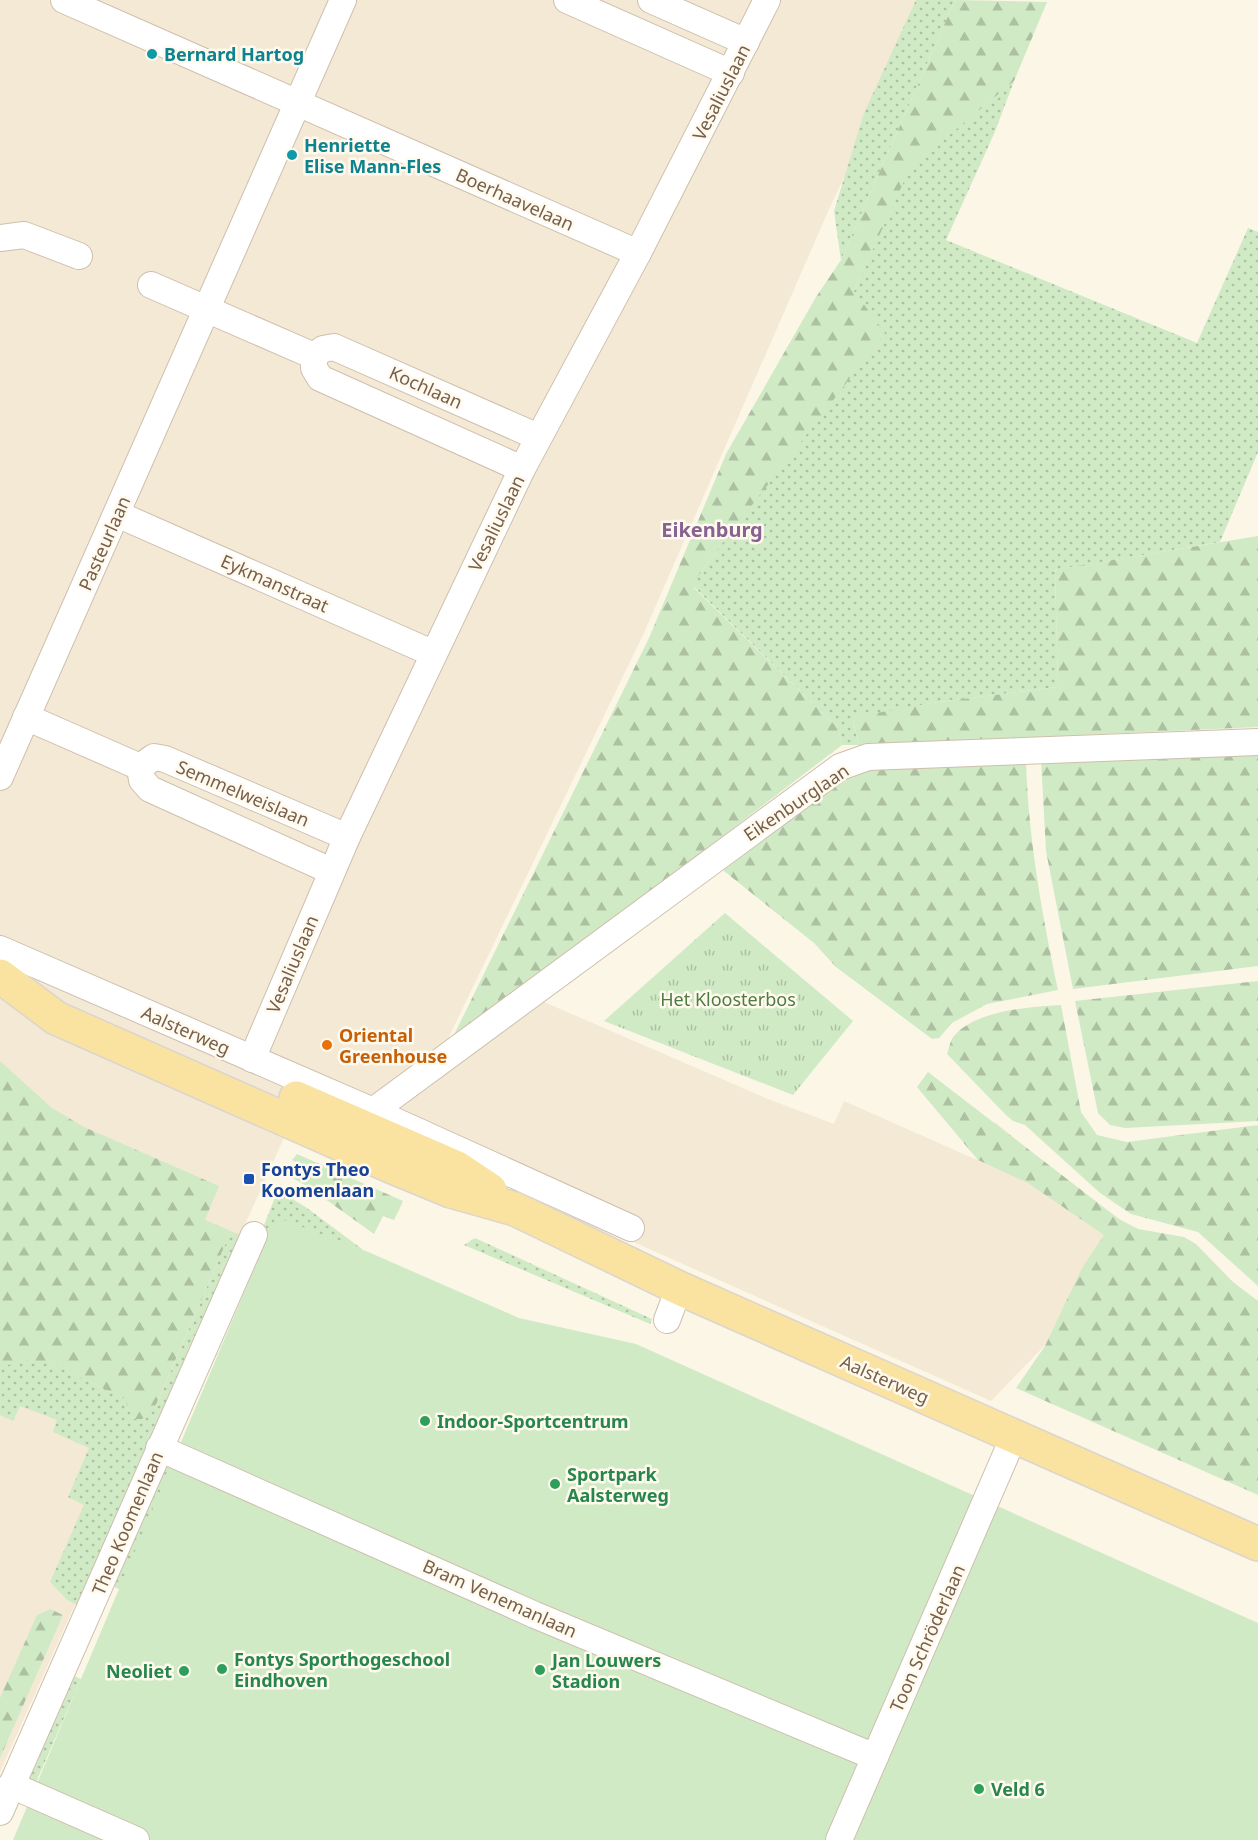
<svg xmlns="http://www.w3.org/2000/svg" width="1258" height="1840" font-family="'Noto Sans',sans-serif">
<style>
.residential{fill:#f4e9d5}
.grass{fill:url(#grass-dots)}
.forest{fill:url(#forest-firs)}
.park{fill:url(#park-tufts)}
.pitch{fill:#d0eac5}
.lines{fill:none;stroke-linecap:round;stroke-linejoin:round}
.minor-casing{stroke:#cebfad;stroke-width:28}
.major-casing{stroke:#dbd5d0;stroke-width:36}
.minor{stroke:#fff;stroke-width:26}
.major{stroke:#fae2a0;stroke-width:33}
.culture-dot{fill:#0f9aa8;stroke:#fffaed;stroke-width:2}
.food-dot{fill:#e8710a;stroke:#fffaed;stroke-width:2}
.transit-dot{fill:#1a4fb4;stroke:#fffaed;stroke-width:2}
.leisure-dot{fill:#2e9e5b;stroke:#fffaed;stroke-width:2}
.labels{text-anchor:middle;dominant-baseline:central;stroke-width:5;stroke-linejoin:round;paint-order:stroke}
.culture-label{font-size:18px;font-weight:bold;fill:#0d838f;stroke:#fffaed;text-anchor:start}
.street-label{font-size:18px;fill:#765f4b;stroke:#fffaed}
.park-label{font-size:18px;fill:#4d7c42;stroke:#fffaed}
.food-label{font-size:18px;font-weight:bold;fill:#c56008;stroke:#fffaed;text-anchor:start}
.transit-label{font-size:18px;font-weight:bold;fill:#164399;stroke:#fffaed;text-anchor:start}
.leisure-label{font-size:18px;font-weight:bold;fill:#27864d;stroke:#fffaed;text-anchor:start}
.neighbourhood-label{font-size:20px;font-weight:bold;fill:#886392;stroke:#fffaed}
</style>
<defs>
<pattern id="grass-dots" width="8" height="8" patternUnits="userSpaceOnUse" patternTransform="scale(1.5)"><rect width="8" height="8" fill="#d0eac5"/><path d="M2 2h.1M6 6h.1" fill="none" stroke="#adc1a2" stroke-width="1.8" stroke-linecap="round"/></pattern>
<pattern id="forest-firs" width="22" height="20" patternUnits="userSpaceOnUse" patternTransform="scale(1.5)"><rect width="22" height="20" fill="#d0eac5"/><path d="M5 1l3.5 6h-7zM16 11l3.5 6h-7z" fill="#adc1a2"/></pattern>
<pattern id="park-tufts" width="24" height="20" patternUnits="userSpaceOnUse" patternTransform="scale(1.5)"><rect width="24" height="20" fill="#d0eac5"/><path d="M3 7l-1-3M5 7V3M7 7l1-3M15 17l-1-3M17 17v-4M19 17l1-3" fill="none" stroke="#adc1a2"/></pattern>
</defs>
<rect width="100%" height="100%" fill="#fcf6e6"/>
<path class="residential" d="M0,0H930L830,207L643,635L429,1078L544,1002L768,1099L834,1124L844,1101L977,1160L995,1122L1143,1244L991,1401L303,1095L0,1772Z"/>
<g class="grass">
<path d="M916,0H955L841,260L834,211L864,113Z"/>
<path d="M1014,81L994,134L946,240L1197,343L1248,228L1258,232V452L1220,542L1055,570L1058,687L931,703L853,721L859,745H842L838,728L694,587L696,579L715,553L854,291L909,168Z"/>
<path d="M278,1190L307,1208L362,1249L358,1255L277,1239L268,1234L264,1225Z"/>
<path d="M231,1231L243,1237L82,1604L77,1605L67,1600L50,1582L84,1505L68,1497L89,1448L53,1432L57,1420L20,1406L13,1421L0,1415V1367L26,1359L53,1364L125,1399L133,1419L156,1406Z"/>
<path d="M475,1238L652,1319L650,1324L464,1245Z"/>
<path d="M167,1463L175,1464L121,1590L110,1585Z"/>
<path d="M70,1674L81,1679L34,1787L27,1773Z"/>
</g>
<g class="forest">
<path d="M955,0L1047,2L1014,81L910,168L854,291L885,333L715,553L696,579L694,588L838,728L842,745L449,1045L649,638L726,454L816,297L841,260Z"/>
<path d="M1258,536V727L859,745L853,720L860,716L931,703L1058,687L1055,571L1058,569Z"/>
<path d="M1258,749V966L1073,989L1046,851L1041,759Z"/>
<path d="M1026,759C1028,838 1042,914 1058,990L987,1004L952,1023L939,1038L932,1039L836,967L814,943L724,871V863L852,769Z"/>
<path d="M1258,981V1121L1125,1128L1110,1125L1098,1113L1075,1001Z"/>
<path d="M1061,1005L1081,1112L1097,1135L1127,1142L1258,1125V1286L1198,1232L1131,1214L1100,1193L1025,1125L1013,1121L1005,1114L947,1054C949,1049 950,1040 954,1036C976,1010 1030,1007 1061,1005Z"/>
<path d="M0,1061L52,1108L84,1127L219,1186L205,1220L231,1231L155,1407L142,1419H133L125,1399L53,1364L26,1360L0,1367Z"/>
<path d="M928,1072L1119,1219L1138,1229L1184,1237L1196,1244L1233,1282L1258,1301V1495L1016,1388L1045,1346L1082,1268L1104,1235L1028,1183L978,1160L917,1087Z"/>
<path d="M297,1154L403,1201L394,1220L383,1216L374,1234L307,1186L285,1174L288,1168L296,1171L299,1164L292,1160Z"/>
<path d="M50,1609L63,1615L0,1758V1698L37,1615Z"/>
</g>
<path class="park" d="M725,913L853,1021L793,1095L604,1021Z"/>
<path class="pitch" d="M276,1217L366,1251L519,1318L636,1344L1258,1623V1840H13Z"/>
<g class="lines">
<g class="minor-casing">
<g id="minor">
<path d="M64,0L638,253"/>
<path d="M567,0L731,73"/>
<path d="M651,0L746,42"/>
<path d="M0,238L24,235L79,256"/>
<path d="M151,285L314,356"/>
<path d="M314,356L323,349L334,347L538,437"/>
<path d="M314,356V368L320,378L522,469"/>
<path d="M117,514L432,653"/>
<path d="M26,717L140,767"/>
<path d="M140,767L154,757L165,759L347,837"/>
<path d="M140,767L142,780L150,789L331,871"/>
<path d="M0,777L343,0"/>
<path d="M0,949L373,1111L631,1228"/>
<path d="M252,1059L347,837L522,469L638,253L767,0"/>
<path d="M356,1144L373,1111L840,767L868,757L1258,742"/>
<path d="M667,1320L679,1288"/>
<path d="M159,1448L535,1615L875,1757"/>
<path d="M11,1785L136,1840"/>
<path d="M0,1812L254,1235"/>
<path d="M839,1840L1014,1436"/>
</g>
</g>
<g class="major-casing">
<g id="major">
<path d="M0,976L56,1018L388,1165L451,1191L515,1209L679,1288L1258,1544"/>
<path d="M296,1098L457,1168L490,1190"/>
</g>
</g>
<use href="#minor" class="minor"/>
<use href="#major" class="major"/>
</g>
<g class="culture-dot">
<circle cx="152" cy="54" r="6"/>
<circle cx="292" cy="155" r="6"/>
</g>
<circle class="food-dot" cx="327" cy="1045" r="6"/>
<rect class="transit-dot" x="243" y="1173" width="12" height="12" rx="3"/>
<g class="leisure-dot">
<circle cx="425" cy="1421" r="6"/>
<circle cx="555" cy="1484" r="6"/>
<circle cx="222" cy="1669" r="6"/>
<circle cx="540" cy="1670" r="6"/>
<circle cx="184" cy="1671" r="6"/>
<circle cx="979" cy="1789" r="6"/>
</g>
<g class="labels">
<g class="culture-label">
<text x="164" y="54">Bernard Hartog</text>
<text x="304" y="145">Henriette<tspan x="304" dy="21">Elise Mann-Fles</tspan></text>
</g>
<g class="street-label">
<text transform="translate(721 92) rotate(-63)">Vesaliuslaan</text>
<text transform="translate(515 199) rotate(24)">Boerhaavelaan</text>
<text transform="translate(426 387) rotate(24)">Kochlaan</text>
<text transform="translate(496 523) rotate(-64)">Vesaliuslaan</text>
<text transform="translate(104 543) rotate(-66)">Pasteurlaan</text>
<text transform="translate(275 583) rotate(24)">Eykmanstraat</text>
<text transform="translate(243 793) rotate(23)">Semmelweislaan</text>
<text transform="translate(796 802) rotate(-34)">Eikenburglaan</text>
<text transform="translate(292 964) rotate(-67)">Vesaliuslaan</text>
<text transform="translate(186 1030) rotate(24)">Aalsterweg</text>
<text transform="translate(885 1379) rotate(24)">Aalsterweg</text>
<text transform="translate(127 1523) rotate(-67)">Theo Koomenlaan</text>
<text transform="translate(500 1598) rotate(24)">Bram Venemanlaan</text>
<text transform="translate(927 1638) rotate(-66)">Toon Schröderlaan</text>
</g>
<g class="park-label">
<text x="728" y="999">Het Kloosterbos</text>
</g>
<g class="food-label">
<text x="339" y="1035">Oriental<tspan x="339" dy="21">Greenhouse</tspan></text>
</g>
<g class="transit-label">
<text x="261" y="1169">Fontys Theo<tspan x="261" dy="21">Koomenlaan</tspan></text>
</g>
<g class="leisure-label">
<text x="437" y="1421">Indoor-Sportcentrum</text>
<text x="567" y="1474">Sportpark<tspan x="567" dy="21">Aalsterweg</tspan></text>
<text x="234" y="1659">Fontys Sporthogeschool<tspan x="234" dy="21">Eindhoven</tspan></text>
<text x="552" y="1660">Jan Louwers<tspan x="552" dy="21">Stadion</tspan></text>
<text x="172" y="1671" text-anchor="end">Neoliet</text>
<text x="991" y="1789">Veld 6</text>
</g>
<g class="neighbourhood-label">
<text x="712" y="529">Eikenburg</text>
</g>
</g>
</svg>
